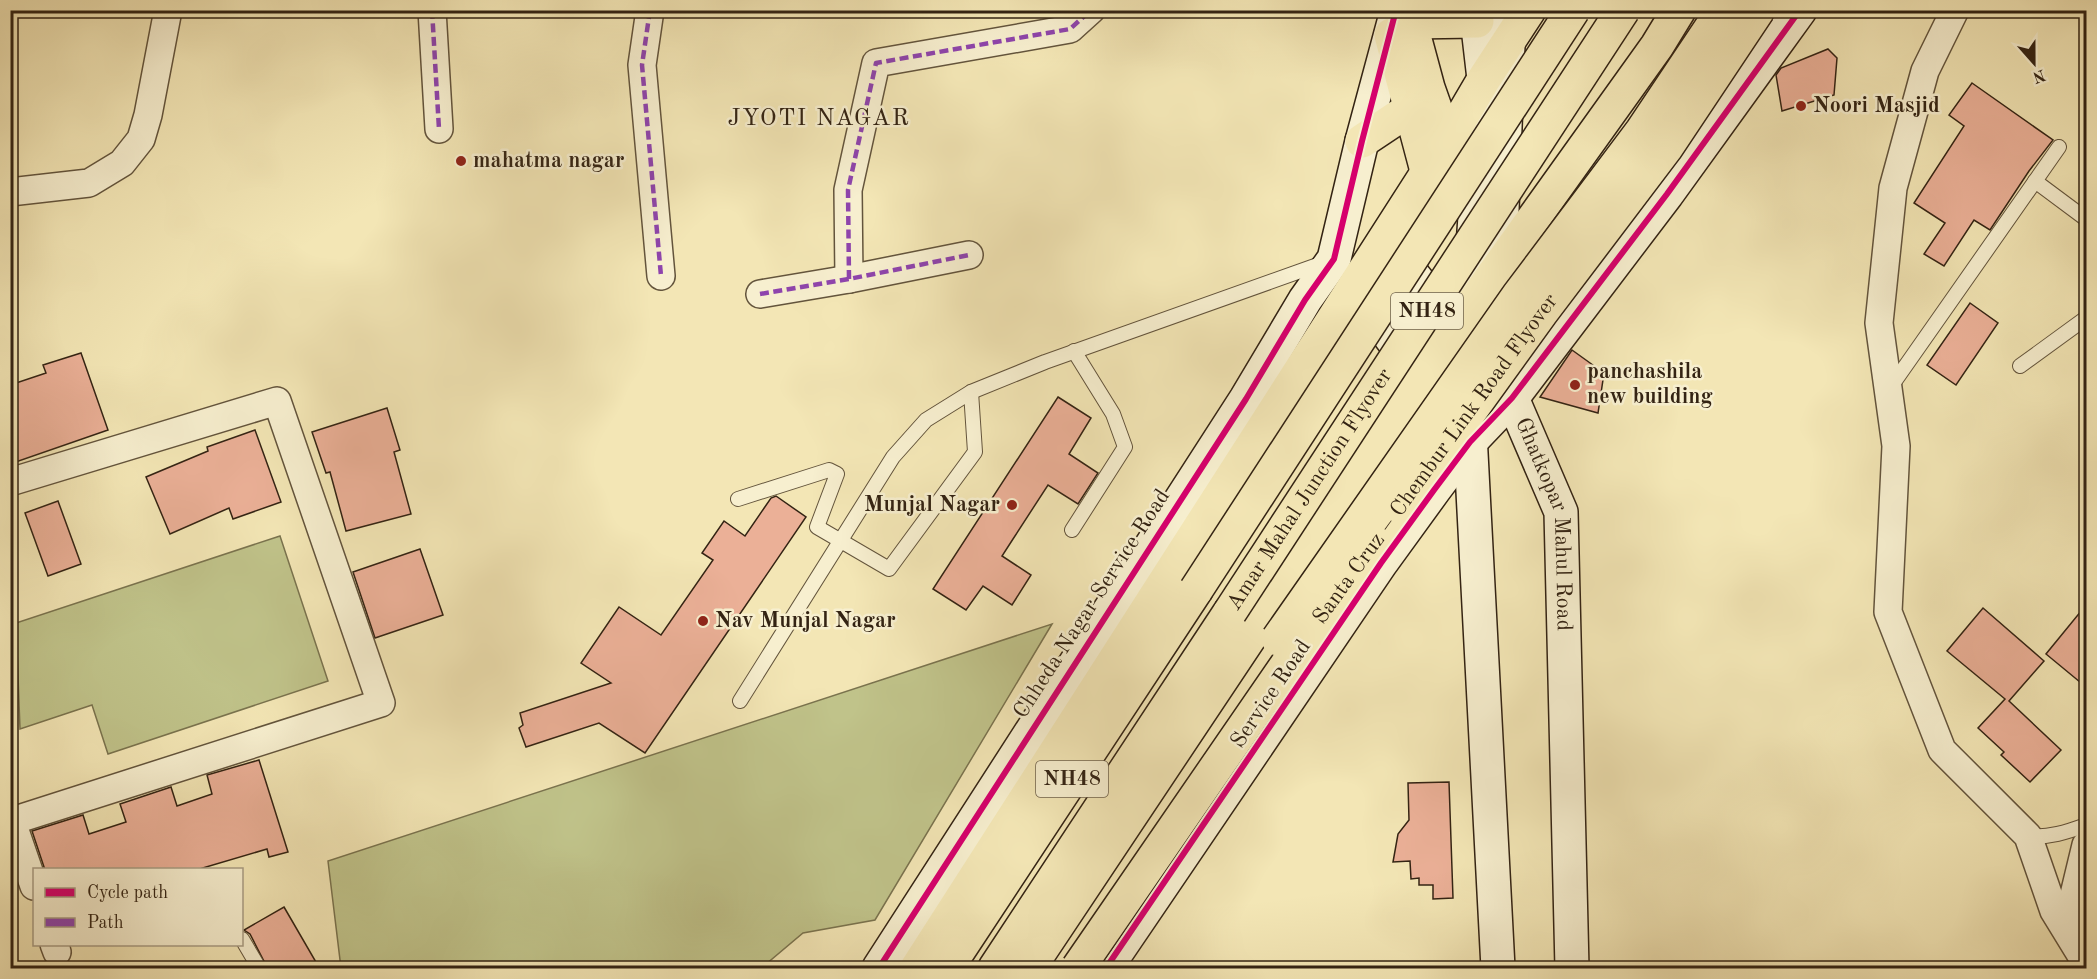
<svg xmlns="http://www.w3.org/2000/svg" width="2097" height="979" font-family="'Old Standard TT',serif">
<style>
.green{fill:#c0c38a;stroke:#7a734e;stroke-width:1.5}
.building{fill:#ebb097;stroke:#332313;stroke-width:1.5}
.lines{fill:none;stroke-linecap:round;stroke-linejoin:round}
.lane-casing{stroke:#63543c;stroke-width:16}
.street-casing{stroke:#63543c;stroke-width:30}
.secondary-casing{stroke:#332313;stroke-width:36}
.highway-casing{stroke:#332313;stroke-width:36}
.lane{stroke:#f7efcf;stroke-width:14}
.street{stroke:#f7efcf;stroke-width:27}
.secondary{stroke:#f7efcf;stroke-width:33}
.highway{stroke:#f3e6b5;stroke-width:33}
.highway-bridge-casing{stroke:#332313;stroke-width:36;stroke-linecap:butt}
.highway-bridge{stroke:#f3e6b5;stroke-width:33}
.quiet{stroke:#8e44ad;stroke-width:4.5;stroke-dasharray:9 4.5;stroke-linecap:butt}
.cycleway-casing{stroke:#f7efcf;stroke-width:10}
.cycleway{stroke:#d6006c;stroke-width:6}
.poi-dot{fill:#8f2418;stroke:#f7efcf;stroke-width:2}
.labels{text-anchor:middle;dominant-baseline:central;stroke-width:5;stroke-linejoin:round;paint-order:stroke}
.shield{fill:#f7efcf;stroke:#6e604b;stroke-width:1.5}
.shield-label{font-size:21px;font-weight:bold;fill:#332313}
.poi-label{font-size:22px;font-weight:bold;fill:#332313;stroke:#f7efcf;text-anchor:start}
.street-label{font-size:22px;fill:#332313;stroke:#f7efcf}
.neighbourhood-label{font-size:24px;letter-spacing:1.5px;fill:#332313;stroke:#f7efcf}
</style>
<rect width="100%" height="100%" fill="#f3e6b5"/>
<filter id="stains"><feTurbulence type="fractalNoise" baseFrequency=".00333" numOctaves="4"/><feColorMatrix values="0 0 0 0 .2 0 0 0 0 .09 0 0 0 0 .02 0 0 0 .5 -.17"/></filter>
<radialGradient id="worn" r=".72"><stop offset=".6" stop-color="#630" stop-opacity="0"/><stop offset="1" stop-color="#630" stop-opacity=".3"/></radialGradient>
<g class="green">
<path d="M280,536L328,681L108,754L92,705L20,729L16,623Z"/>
<path d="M1052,624L875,920L803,933L765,965L763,968H341L328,861Z"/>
</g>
<g class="building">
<path d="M1828,49L1837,58L1834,95L1782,111L1776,75L1781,68Z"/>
<path d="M1972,83L2053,140L2029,171L1990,230L1974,220L1944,266L1924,254L1945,223L1914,203L1964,126L1949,115Z"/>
<path d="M1970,303L1998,323L1956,385L1927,365Z"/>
<path d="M1572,350L1604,373L1598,413L1540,397Z"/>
<path d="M81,353L108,430L10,464V385L46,373L43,365Z"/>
<path d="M1058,397L1091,418L1069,454L1098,473L1078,504L1048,485L1013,539L1002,556L1031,575L1012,605L983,586L966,610L933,589Z"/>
<path d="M387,408L400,450L394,452L411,514L346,531L330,472L326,473L312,432Z"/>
<path d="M255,430L281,502L233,519L229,508L170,534L146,477L208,451L207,447Z"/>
<path d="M776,496L806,517L645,753L599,723L526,747L519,728L523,725L520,713L611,683L581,663L619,607L661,635L713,560L702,553L724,521L745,536L771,498Z"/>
<path d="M58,501L81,564L48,576L25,513Z"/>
<path d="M420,549L443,615L375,638L353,572Z"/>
<path d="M2086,605V687L2046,654Z"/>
<path d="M1983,608L2044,661L2009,701L2061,750L2030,782L2001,755L2004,752L1978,728L2005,699L1947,651Z"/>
<path d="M259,760L288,852L269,857L267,849L196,870H45L32,831L83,815L89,834L126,822L120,804L171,787L177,806L212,794L207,775Z"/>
<path d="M1449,782L1453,898L1433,899V885H1419V878L1411,879L1410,861L1393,862L1398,834L1409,820L1408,783Z"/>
<path d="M284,907L320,969H268L250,934L244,930Z"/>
</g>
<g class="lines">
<g class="lane-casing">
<g id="lane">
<path d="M2035,181L2086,219"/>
<path d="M2020,366L2086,318"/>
<path d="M1890,388L2059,147"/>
<path d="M738,499L829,470L837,474L817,527L889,569L975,452L971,392"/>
<path d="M1072,530L1125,447L1113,414L1074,351"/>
<path d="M740,701L893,457L926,420L971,392L1045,362L1323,263"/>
<path d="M2028,836C2049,838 2067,832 2086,825"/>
<path d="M242,939L259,968"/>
</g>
</g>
<g class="street-casing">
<g id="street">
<path d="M432,10L439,129"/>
<path d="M650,10L642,65L661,276"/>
<path d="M1955,10L1925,71L1893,188L1879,323L1896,446L1888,612L1942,750L2028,836L2054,911L2081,955"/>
<path d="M10,192L89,183L122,163L141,139L148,115L168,10"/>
<path d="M849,279L848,190L876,63L1070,29L1091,10"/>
<path d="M760,294L849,279L969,255"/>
<path d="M10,482L277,401L381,703L12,821"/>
<path d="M10,816L34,886"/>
<path d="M2086,845L2073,899L2086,936"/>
<path d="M54,944L57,952"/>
</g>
</g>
<g class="secondary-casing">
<g id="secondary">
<path d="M1389,245L1473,350"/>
<path d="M1502,281L1500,265L1508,45L1505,10"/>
<path d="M1357,293L1417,372"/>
<path d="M1468,323L1484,79L1476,10"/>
<path id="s1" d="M1510,378L1512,398L1561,512L1572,968"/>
<path d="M1470,434L1498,968"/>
<path d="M879,968L1246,399L1305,300L1334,259L1362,141L1394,22"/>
<path d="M1106,968L1381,563L1434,490L1470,442L1512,398L1667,194L1800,10"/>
</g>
</g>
<g class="highway-casing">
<g id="highway">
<path d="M1407,10L1428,88L1447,142"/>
<path d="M1410,22L1477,21"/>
<path d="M1391,35L1427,171"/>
<path d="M1362,141L1410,109"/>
<path d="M917,968L1447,142L1484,79L1529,10"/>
<path d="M947,968L1196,590"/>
<path d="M995,968L1230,612"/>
<path d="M1029,968L1468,310L1657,46L1679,10"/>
</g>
</g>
<use href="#lane" class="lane"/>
<use href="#street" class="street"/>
<use href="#secondary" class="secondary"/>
<use href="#highway" class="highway"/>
<g class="highway-bridge-casing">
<g id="highway-bridge">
<path d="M1196,590L1573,10"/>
<path id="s2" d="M1230,612L1623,10"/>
<path d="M1278,639L1518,296L1642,131L1723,10"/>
<path id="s3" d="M1078,968L1286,666L1541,313L1666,148L1758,10"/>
</g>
</g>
<use href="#highway-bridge" class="highway-bridge"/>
<g class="quiet">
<path d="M432,10L439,129"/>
<path d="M650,10L642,65L661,276"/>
<path d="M849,279L848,190L876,63L1070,29L1091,10"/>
<path d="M760,294L849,279L969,255"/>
</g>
<g class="cycleway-casing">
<g id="cycleway">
<path d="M879,968L1246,399L1305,300L1334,259L1362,141L1396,10"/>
<path d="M1106,968L1381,563L1434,490L1470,442L1512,398L1667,194L1800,10"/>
</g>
</g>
<use href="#cycleway" class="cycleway"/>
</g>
<g class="poi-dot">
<circle cx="1801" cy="106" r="6"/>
<circle cx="461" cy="161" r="6"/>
<circle cx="1575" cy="385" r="6"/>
<circle cx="1012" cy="505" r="6"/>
<circle cx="703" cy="621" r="6"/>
</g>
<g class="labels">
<g class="shield">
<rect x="1391" y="293" width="72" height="36" rx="4.5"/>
<rect x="1036" y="761" width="72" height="36" rx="4.5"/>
</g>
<g class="shield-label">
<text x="1427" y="311">NH48</text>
<text x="1072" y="779">NH48</text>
</g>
<g class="poi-label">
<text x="1813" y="106">Noori Masjid</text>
<text x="473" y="161">mahatma nagar</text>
<text x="1587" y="372">panchashila<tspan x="1587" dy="25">new building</tspan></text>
<text x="1000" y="505" text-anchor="end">Munjal Nagar</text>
<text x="715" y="621">Nav Munjal Nagar</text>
</g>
<g class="street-label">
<text stroke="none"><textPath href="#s3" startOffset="622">Santa Cruz – Chembur Link Road Flyover</textPath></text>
<text stroke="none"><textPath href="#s2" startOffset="146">Amar Mahal Junction Flyover</textPath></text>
<text stroke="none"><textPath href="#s1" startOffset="153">Ghatkopar Mahul Road</textPath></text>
<text transform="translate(1092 604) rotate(-57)">Chheda Nagar Service Road</text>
<text transform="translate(1271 694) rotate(-56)">Service Road</text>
</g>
<g class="neighbourhood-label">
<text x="819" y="119">JYOTI NAGAR</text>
</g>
</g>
<rect width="2097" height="979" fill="none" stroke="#f3e6b5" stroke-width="36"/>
<rect x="12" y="12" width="2073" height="955" fill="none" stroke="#332313" stroke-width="3"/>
<rect x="18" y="18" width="2061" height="943" fill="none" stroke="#332313" stroke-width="1.5"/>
<rect x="33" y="868" width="210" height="78" fill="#f7efcf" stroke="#a99d84" stroke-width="1.5"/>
<rect x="45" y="888" width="30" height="9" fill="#d6006c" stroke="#a99d84" stroke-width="1.5"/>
<text x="87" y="898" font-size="18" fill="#332313">Cycle path</text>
<rect x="45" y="918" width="30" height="9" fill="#8e44ad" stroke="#a99d84" stroke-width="1.5"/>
<text x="87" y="928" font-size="18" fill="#332313">Path</text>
<g transform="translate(2034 63) rotate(159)" stroke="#f7efcf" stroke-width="4.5" paint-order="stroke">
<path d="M0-4.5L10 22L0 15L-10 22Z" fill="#332313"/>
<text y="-9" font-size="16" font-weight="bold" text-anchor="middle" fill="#332313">N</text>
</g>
<rect width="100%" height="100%" filter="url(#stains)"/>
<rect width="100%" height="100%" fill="url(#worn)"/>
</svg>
